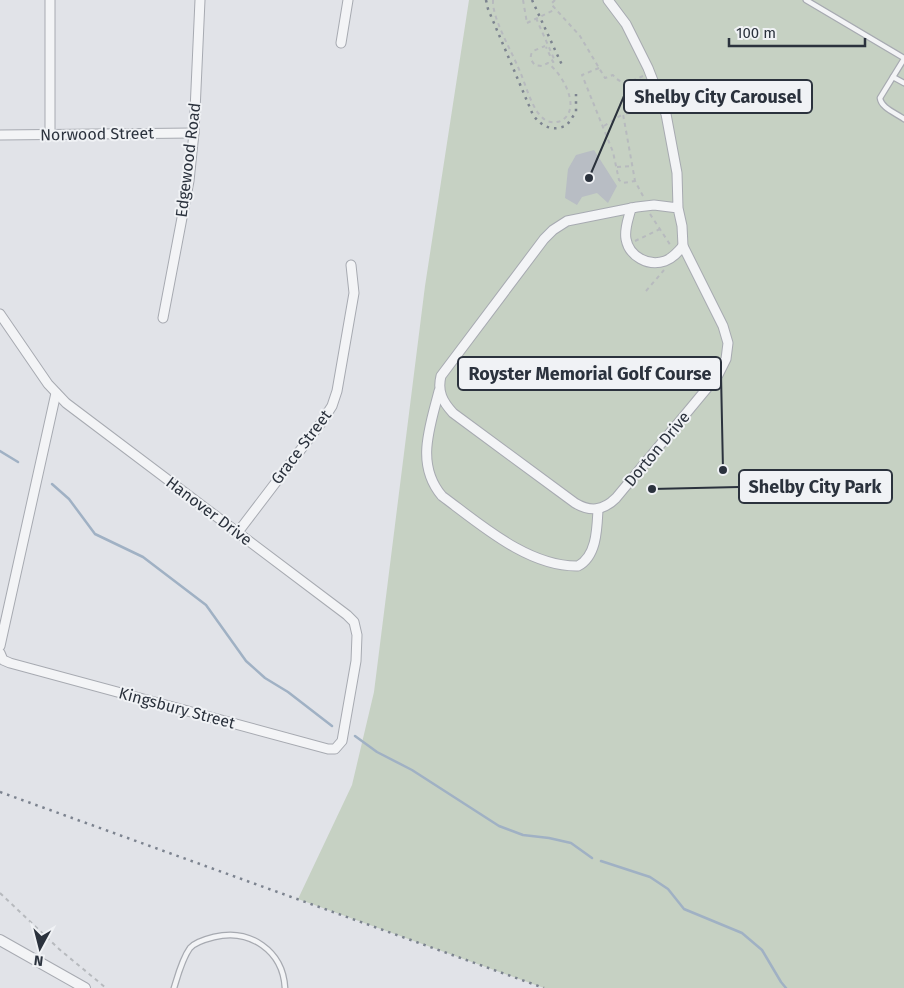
<svg xmlns="http://www.w3.org/2000/svg" width="904" height="988" font-family="'Fira Sans',sans-serif">
<style>
.green{fill:#c6d1c3}
.lines{fill:none;stroke-linecap:round;stroke-linejoin:round}
.stream{stroke:#a0b1c4;stroke-width:2.5}
.building{fill:#b8bdc4}
.service-casing{stroke:#a7aab1;stroke-width:7}
.minor-casing{stroke:#a7aab1;stroke-width:11}
.tertiary-casing{stroke:#a7aab1;stroke-width:12}
.path{stroke:#b7babe;stroke-width:2;stroke-dasharray:4 4;stroke-linecap:butt}
.service{stroke:#f3f4f6;stroke-width:4.5}
.minor{stroke:#f3f4f6;stroke-width:9}
.tertiary{stroke:#f3f4f6;stroke-width:10}
.rail{stroke:#7c838f;stroke-width:2.5;stroke-dasharray:2.5 5;stroke-linecap:butt}
.path-bridge{stroke:#b7babe;stroke-width:2;stroke-dasharray:4 4;stroke-linecap:butt}
.labels{text-anchor:middle;dominant-baseline:central;stroke-width:4;stroke-linejoin:round;paint-order:stroke}
.street-label{font-size:16px;fill:#2b323d;stroke:#f0f2f5}
.leader{fill:none;stroke:#2b323d;stroke-width:2}
.callout-dot{fill:#2b323d;stroke:#f0f2f5;stroke-width:2}
.callout{fill:#f0f2f5;stroke:#2b323d;stroke-width:2}
.callout-label{font-size:18px;text-anchor:middle;font-weight:bold;fill:#2b323d}
</style>
<rect width="100%" height="100%" fill="#e1e3e8"/>
<path class="green" d="M469,0H904V988H544L298,899L352,785L374,692L425,286Z"/>
<g class="lines">
<g class="stream">
<path d="M0,451L18,462"/>
<path d="M52,484L69,499L95,534L143,557L206,605L246,661L265,678L288,692L332,726"/>
<path d="M355,736L377,752L412,770L499,826L523,835L549,838L571,843L592,858"/>
<path d="M601,861L650,877L668,889L684,909L742,933L762,950L781,982L786,988"/>
</g>
</g>
<path class="building" d="M594,150L617,186L608,203L597,193L582,197L577,205L565,198L568,169L576,155Z"/>
<g class="lines">
<g class="service-casing">
<g id="service">
<path d="M806,0L904,58"/>
<path d="M904,59L880,98C881,108 896,113 904,119"/>
<path d="M893,77L904,83"/>
<path d="M174,988C178,975 182,959 190,948C195,942 206,939 214,937C250,928 283,951 285,988"/>
</g>
</g>
<g class="minor-casing">
<g id="minor">
<path d="M50,0V134"/>
<path d="M608,0L626,24L648,68L666,114L677,173L678,208L682,226L683,246L723,326L728,343L726,359L718,375L616,498C603,511 590,512 575,503L453,413C443,402 437,392 441,376L544,239L553,230L567,221L637,207L654,205L678,208"/>
<path d="M341,43L348,0"/>
<path d="M0,135L194,133"/>
<path d="M631,208C629,218 624,228 626,239C629,256 648,267 665,261C673,258 678,252 683,246"/>
<path d="M0,314L48,384L66,403L347,615L354,622L357,635L356,661L342,741L335,749H328L10,663L3,660L0,653"/>
<path d="M163,318L189,181L194,133L200,0"/>
<path d="M439,391C430,427 415,464 442,496C480,524 528,567 578,566C597,556 597,528 598,509"/>
<path d="M238,532L321,423L332,406L337,391L354,293L351,265"/>
<path d="M0,646L56,393"/>
</g>
</g>
<g class="tertiary-casing">
<path id="tertiary" d="M0,940L85,988"/>
</g>
<g class="path">
<path d="M493,0C492,18 511,50 518,67C525,82 529,100 538,113C541,116 543,119 547,121C553,123 560,123 565,118C580,104 561,73 548,63L542,66L535,65C531,61 529,56 533,51L545,46"/>
<path d="M523,0L527,23"/>
<path d="M555,0L551,4L580,36L605,78L613,75C622,87 632,81 643,76"/>
<path d="M536,18L555,61L553,62L546,47"/>
<path d="M599,68L582,75L613,152L619,180L623,183L635,181"/>
<path d="M604,126L623,114"/>
<path d="M617,167L632,166"/>
<path d="M643,196L635,181L623,114L655,109"/>
<path d="M650,214L671,246"/>
<path d="M635,241L660,229"/>
<path d="M646,291L664,270"/>
<path d="M0,893L59,949L106,988"/>
</g>
<use href="#service" class="service"/>
<use href="#minor" class="minor"/>
<use href="#tertiary" class="tertiary"/>
<g class="rail">
<path d="M486,0L488,9L533,115C542,127 553,132 567,125L576,112V94"/>
<path d="M532,0L562,65"/>
<path d="M0,792L544,988"/>
</g>
<path class="path-bridge" d="M527,23L556,9"/>
</g>
<g class="labels">
<g class="street-label">
<text transform="translate(97 134) rotate(-1)">Norwood Street</text>
<text transform="translate(188 160) rotate(-83)">Edgewood Road</text>
<text transform="translate(301 447) rotate(-53)">Grace Street</text>
<text transform="translate(657 449) rotate(-50)">Dorton Drive</text>
<text transform="translate(209 511) rotate(37)">Hanover Drive</text>
<text transform="translate(177 708) rotate(15)">Kingsbury Street</text>
</g>
</g>
<path class="leader" d="M589 178L624 96M723 470L721 374M652 489L739 487"/>
<g class="callout-dot">
<circle cx="589" cy="178" r="5"/>
<circle cx="723" cy="470" r="5"/>
<circle cx="652" cy="489" r="5"/>
</g>
<g class="callout">
<rect x="624" y="80" width="188" height="33" rx="5"/>
<rect x="458" y="357" width="263" height="33" rx="5"/>
<rect x="739" y="470" width="153" height="33" rx="5"/>
</g>
<g class="callout-label">
<text x="718" y="103">Shelby City Carousel</text>
<text x="590" y="380">Royster Memorial Golf Course</text>
<text x="815" y="493">Shelby City Park</text>
</g>
<g transform="translate(40 948) rotate(187)" stroke="#f0f2f5" stroke-width="4" paint-order="stroke">
<path d="M0-4L9 19L0 12L-9 19Z" fill="#2b323d"/>
<text y="-8" font-size="14" font-weight="bold" text-anchor="middle" fill="#2b323d">N</text>
</g>
<path d="M729 38v8h136v-8" fill="none" stroke="#2b323d" stroke-width="2.5"/>
<text x="736" y="38" font-size="15" fill="#2b323d" stroke="#f0f2f5" stroke-width="4" paint-order="stroke">100 m</text>
</svg>
